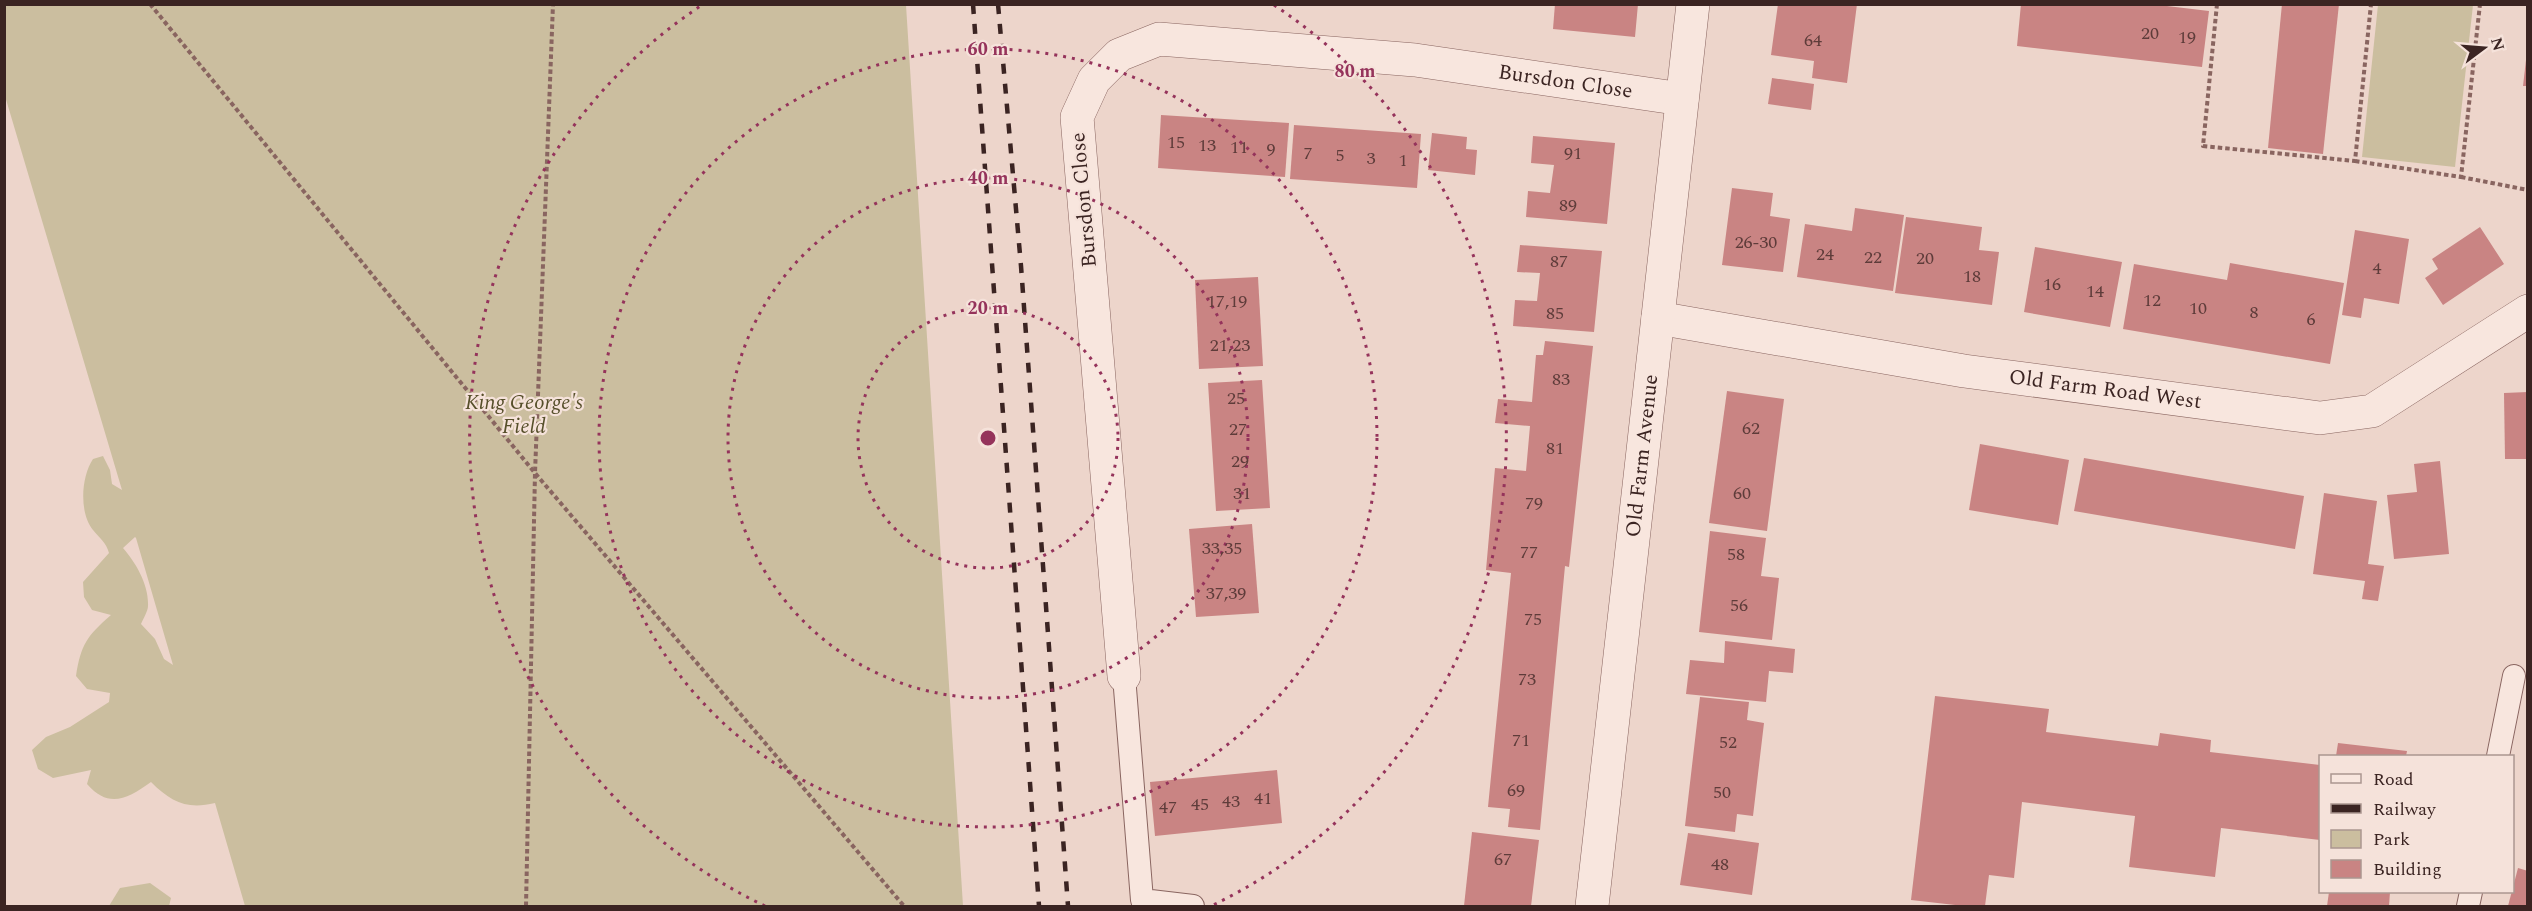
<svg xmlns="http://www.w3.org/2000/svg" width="2532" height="911" font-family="Spectral,serif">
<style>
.green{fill:#cbbe9f;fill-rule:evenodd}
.building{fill:#c98483}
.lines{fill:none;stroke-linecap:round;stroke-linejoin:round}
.lane-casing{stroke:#896560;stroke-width:24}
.street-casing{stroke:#896560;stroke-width:34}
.path{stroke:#896560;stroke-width:4;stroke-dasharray:4.5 3;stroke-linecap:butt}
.lane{stroke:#f8e6de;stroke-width:22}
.street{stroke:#f8e6de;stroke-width:33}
.rail{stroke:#3b2422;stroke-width:4.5;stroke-dasharray:10 10;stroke-linecap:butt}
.ring{fill:none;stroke:#95335b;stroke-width:3;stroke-dasharray:3 6}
.labels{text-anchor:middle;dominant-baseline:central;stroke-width:4.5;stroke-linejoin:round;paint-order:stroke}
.number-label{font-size:18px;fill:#5e3c3a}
.street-label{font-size:21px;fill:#3b2422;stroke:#f5e2da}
.park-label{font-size:21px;font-style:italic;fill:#564f2a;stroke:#f5e2da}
.centre{fill:#95335b;stroke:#f5e2da;stroke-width:3}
.ring-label{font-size:18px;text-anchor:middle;font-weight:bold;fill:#95335b;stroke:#f5e2da;stroke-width:4.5;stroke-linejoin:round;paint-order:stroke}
</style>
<rect width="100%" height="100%" fill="#edd5cb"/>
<g class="green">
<path d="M4,5H906L963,906H245L215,803C187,810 171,802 151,782C127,799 109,809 87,784L91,770L53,778L38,769L32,750L46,737L70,727L109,702L110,693L87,689L76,676C81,644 87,636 111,615L92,610L84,597L83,582L109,553C106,542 100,539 93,530C79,513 81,477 93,459L103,456L110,470L112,484L122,490L5,96ZM135,537L136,538L173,665L164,659L155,639L141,624C143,619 148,611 148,606C149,585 136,563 123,548Z"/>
<path d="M2378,5H2473L2455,167L2362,157Z"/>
<path d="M150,883L171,898L169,906H109L120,888Z"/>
</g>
<g class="building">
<path d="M1555,4H1638L1635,37L1553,29Z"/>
<path d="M1778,4H1857L1847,83L1812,78L1814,61L1771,55Z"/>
<path d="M2021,4H2150L2209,11L2202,67L2017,46Z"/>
<path d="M2282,4H2339L2323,154L2268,148Z"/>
<path d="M2526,60H2528V86H2523Z"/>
<path d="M1772,78L1814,84L1811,110L1768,104Z"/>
<path d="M1161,115L1289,123L1285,177L1158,168Z"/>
<path d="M1294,125L1421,134L1417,188L1290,179Z"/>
<path d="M1432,133L1467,137L1466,149L1477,150L1475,175L1428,170Z"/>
<path d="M1533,136L1615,143L1607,224L1526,217L1528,191L1550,193L1554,165L1531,163Z"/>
<path d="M1732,188L1773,193L1770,216L1790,219L1783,272L1722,265Z"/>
<path d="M1855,208L1904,215L1893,291L1797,277L1805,224L1852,231Z"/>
<path d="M1906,217L1982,227L1979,250L1999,252L1992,305L1895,293Z"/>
<path d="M2480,227L2504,264L2443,305L2425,278L2438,269L2432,259Z"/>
<path d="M2355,230L2409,239L2399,304L2364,298L2361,318L2342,315Z"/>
<path d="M1520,245L1602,251L1594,332L1513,326L1515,300L1537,301L1540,273L1517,272Z"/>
<path d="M2035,247L2122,262L2110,327L2024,312Z"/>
<path d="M2230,263L2344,283L2330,364L2123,329L2134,264L2227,280Z"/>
<path d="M1258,277L1263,366L1199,369L1195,280Z"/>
<path d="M1545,341L1593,346L1569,567L1565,566L1540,830L1508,827L1510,809L1488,807L1511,573L1486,570L1495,468L1526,471L1530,426L1495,423L1498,399L1532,402L1536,355H1543Z"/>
<path d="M1262,380L1270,508L1216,511L1208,383Z"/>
<path d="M1727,391L1784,399L1767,531L1709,523Z"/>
<path d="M2528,392V459H2505L2504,393Z"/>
<path d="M1980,444L2069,460L2058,525L1969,510Z"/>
<path d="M2084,458L2304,496L2295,549L2074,511Z"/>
<path d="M2440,461L2449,554L2394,559L2387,495L2417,492L2414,464Z"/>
<path d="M2324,493L2377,501L2368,564L2384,566L2378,601L2362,599L2365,581L2313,574Z"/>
<path d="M1252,524L1259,613L1196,617L1189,529Z"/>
<path d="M1710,531L1766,538L1761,576L1779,578L1772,640L1699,632Z"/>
<path d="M1725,641L1795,649L1793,673L1769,671L1766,702L1686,694L1690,660L1724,663Z"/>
<path d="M1935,696L2049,709L2046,732L2158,746L2160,733L2211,740L2210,752L2320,765V840L2221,828L2215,877L2129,867L2135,816L2022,802L2014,878L1989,875L1985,906H1964L1911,900Z"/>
<path d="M1700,697L1749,702L1747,720L1764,723L1753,816L1737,814L1735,832L1685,826Z"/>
<path d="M2338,743L2407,751L2406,756H2336Z"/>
<path d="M1277,770L1282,823L1155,836L1150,782Z"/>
<path d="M1472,832L1539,840L1531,906H1464Z"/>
<path d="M1688,833L1759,843L1752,895L1680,885Z"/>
<path d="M2518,868L2528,871V906H2508Z"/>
<path d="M2329,892H2390L2389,906H2327Z"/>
</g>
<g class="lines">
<g class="lane-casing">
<g id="lane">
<path d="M1124,676L1142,900L1193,906"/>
<path d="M2498,756L2514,676"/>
<path d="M2468,906L2471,892"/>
</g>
</g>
<g class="street-casing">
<g id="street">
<path id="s1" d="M1658,318L1964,371L2320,418L2372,411L2528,311"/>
<path id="s2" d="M1124,676L1077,117L1094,80L1119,55L1159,39L1415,60L1682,99"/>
<path id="s3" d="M1592,906L1693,4"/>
</g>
</g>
<g class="path">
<path d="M150,4L535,473L904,906"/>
<path d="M2217,4L2203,146L2355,161L2371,4"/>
<path d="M2355,161L2461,177L2480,4"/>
<path d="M2461,177L2528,190"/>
<path d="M526,906L535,473L553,4"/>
</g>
<use href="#lane" class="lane"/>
<use href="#street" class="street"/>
<g class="rail">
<path d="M973,4L1039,906"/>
<path d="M998,4L1021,266L1068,906"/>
</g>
</g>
<g class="ring">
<circle cx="988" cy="438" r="130"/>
<circle cx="988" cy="438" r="260"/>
<circle cx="988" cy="438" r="389"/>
<path d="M765 906A519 519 0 0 1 702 5M1274 5A519 519 0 0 1 1211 906"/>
</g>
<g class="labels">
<g class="number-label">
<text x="2150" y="33">20</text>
<text x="2187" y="37">19</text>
<text x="1813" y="40">64</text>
<text x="1176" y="142">15</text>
<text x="1207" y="145">13</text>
<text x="1239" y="147">11</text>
<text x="1271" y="149">9</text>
<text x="1308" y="153">7</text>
<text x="1573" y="153">91</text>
<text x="1340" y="155">5</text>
<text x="1371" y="158">3</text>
<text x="1403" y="160">1</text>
<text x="1568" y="205">89</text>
<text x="1756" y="242">26-30</text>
<text x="1825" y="254">24</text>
<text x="1873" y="257">22</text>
<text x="1925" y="258">20</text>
<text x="1559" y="261">87</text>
<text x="2377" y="268">4</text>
<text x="1972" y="276">18</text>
<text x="2052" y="284">16</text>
<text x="2095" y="291">14</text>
<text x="2152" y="300">12</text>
<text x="1227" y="301">17,19</text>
<text x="2198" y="308">10</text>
<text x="2254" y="312">8</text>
<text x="1555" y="313">85</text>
<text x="2311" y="319">6</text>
<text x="1230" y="345">21,23</text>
<text x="1561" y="379">83</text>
<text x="1236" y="398">25</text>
<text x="1751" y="428">62</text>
<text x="1238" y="429">27</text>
<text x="1555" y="448">81</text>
<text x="1240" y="461">29</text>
<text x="1242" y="493">31</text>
<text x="1742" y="493">60</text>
<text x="1534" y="503">79</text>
<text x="1222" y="548">33,35</text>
<text x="1529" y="552">77</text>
<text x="1736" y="554">58</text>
<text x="1226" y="593">37,39</text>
<text x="1739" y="605">56</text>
<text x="1533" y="619">75</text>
<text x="1527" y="679">73</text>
<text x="1521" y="740">71</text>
<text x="1728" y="742">52</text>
<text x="1516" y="790">69</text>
<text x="1722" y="792">50</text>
<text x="1263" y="798">41</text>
<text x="1231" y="801">43</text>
<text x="1200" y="804">45</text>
<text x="1168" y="807">47</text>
<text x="1503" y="859">67</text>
<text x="1720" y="864">48</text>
</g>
<g class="street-label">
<text stroke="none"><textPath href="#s2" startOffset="1089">Bursdon Close</textPath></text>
<text transform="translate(1084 200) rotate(-95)">Bursdon Close</text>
<text stroke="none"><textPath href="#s1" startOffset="453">Old Farm Road West</textPath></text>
<text stroke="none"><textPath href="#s3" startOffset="453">Old Farm Avenue</textPath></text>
</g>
<g class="park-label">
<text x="524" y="403">King George's<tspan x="524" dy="24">Field</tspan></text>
</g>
</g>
<circle cx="988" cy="438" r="9" class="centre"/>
<g class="ring-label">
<text x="988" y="55">60 m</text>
<text x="1355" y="77">80 m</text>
<text x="988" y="184">40 m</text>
<text x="988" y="314">20 m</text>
</g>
<rect width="2532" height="911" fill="none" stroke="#3b2422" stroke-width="12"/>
<rect x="2319" y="755" width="195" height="138" fill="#f5e2da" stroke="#ab9690" stroke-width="1.5"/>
<rect x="2331" y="774" width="30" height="9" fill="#f8e6de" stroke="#ab9690" stroke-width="1.5"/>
<text x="2373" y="785" font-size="18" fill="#3b2422">Road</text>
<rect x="2331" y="804" width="30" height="9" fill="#3b2422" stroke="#ab9690" stroke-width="1.5"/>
<text x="2373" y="815" font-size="18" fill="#3b2422">Railway</text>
<rect x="2331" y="830" width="30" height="18" fill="#cbbe9f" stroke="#ab9690" stroke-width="1.5"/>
<text x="2373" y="845" font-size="18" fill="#3b2422">Park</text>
<rect x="2331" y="860" width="30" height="18" fill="#c98483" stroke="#ab9690" stroke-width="1.5"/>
<text x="2373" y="875" font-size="18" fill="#3b2422">Building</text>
<g transform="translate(2484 48) rotate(74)" stroke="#f5e2da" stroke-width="4.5" paint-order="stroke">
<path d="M0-4.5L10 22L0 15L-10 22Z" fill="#3b2422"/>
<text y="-9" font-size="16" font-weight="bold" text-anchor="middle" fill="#3b2422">N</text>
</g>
</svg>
